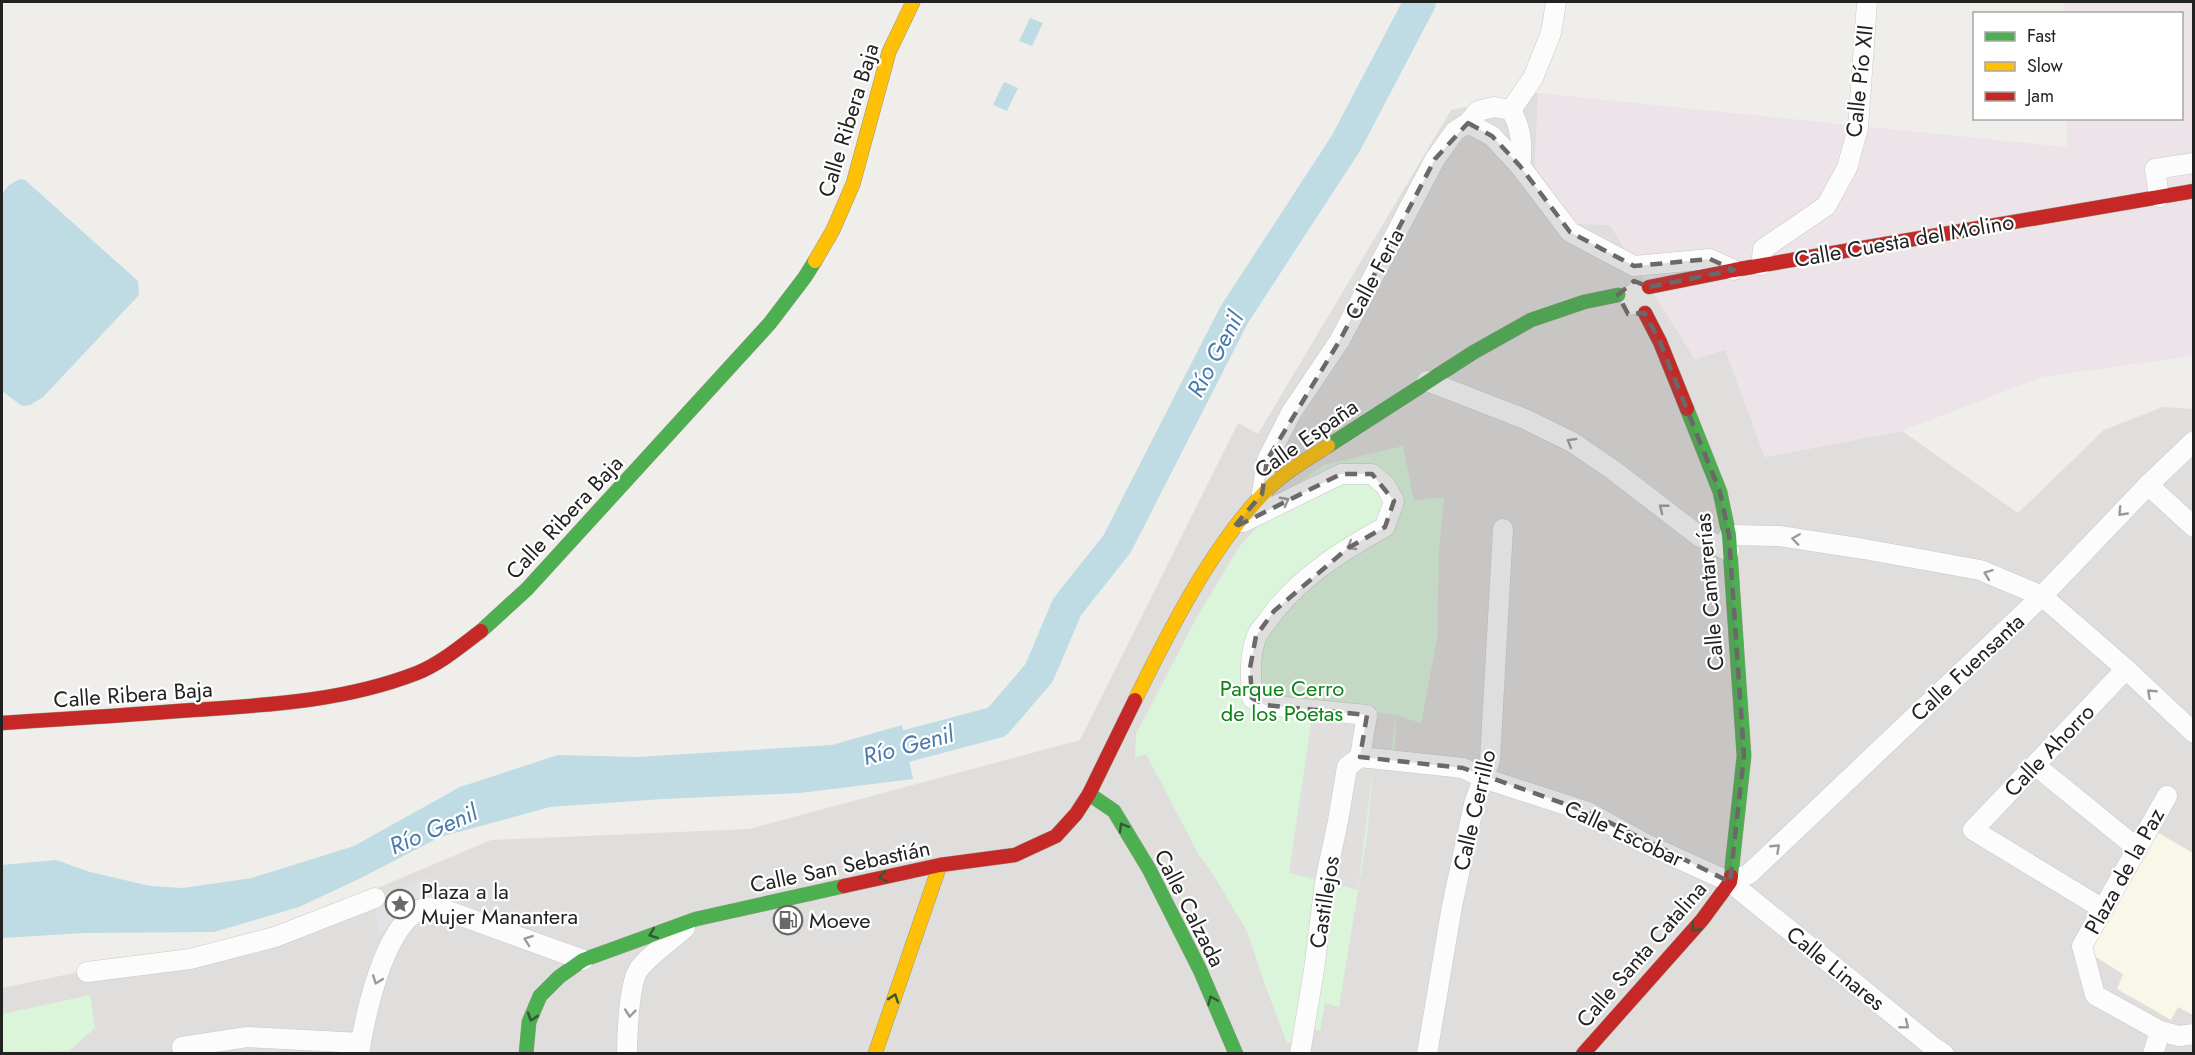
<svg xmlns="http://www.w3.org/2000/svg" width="2195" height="1055" font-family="Jost,sans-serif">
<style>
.residential{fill:#dfdedc}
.industrial{fill:#ede4e9}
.education{fill:#f8f7e8}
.park{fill:#daf5da}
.parking{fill:#e0dfde}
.plaza{fill:#e2e1e5}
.water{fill:#bfdbe3}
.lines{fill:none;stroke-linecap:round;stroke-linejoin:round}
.river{stroke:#bfdbe3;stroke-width:32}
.street-casing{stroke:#c9c8c7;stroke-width:21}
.fast-casing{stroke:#999a82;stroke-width:15}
.slow-casing{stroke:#999a82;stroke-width:15}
.jam-casing{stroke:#999a82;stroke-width:15}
.street{stroke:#fdfcfc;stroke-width:20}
.fast{stroke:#4caf50;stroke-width:14}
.slow{stroke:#ffc107;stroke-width:14}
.jam{stroke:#c62828;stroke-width:14}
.oneway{stroke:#9a9a9a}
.oneway2{stroke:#335a34}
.marked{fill:#6a6968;fill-opacity:0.2;stroke:#6a6968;stroke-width:4.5;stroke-dasharray:12 8;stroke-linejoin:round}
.labels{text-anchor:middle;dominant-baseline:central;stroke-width:4.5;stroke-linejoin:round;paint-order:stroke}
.street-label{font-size:22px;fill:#222;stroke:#fff}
.park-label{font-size:22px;fill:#0c8416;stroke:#fff}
.poi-label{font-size:22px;fill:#222;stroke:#fff;text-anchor:start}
.water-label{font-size:24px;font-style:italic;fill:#4a7aab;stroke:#fff}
</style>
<rect width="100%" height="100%" fill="#f0eeeb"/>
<path class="residential" d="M1538,93L1535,167L1610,225L1695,359L1725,349L1765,457L1902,431L2018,513L2104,430L2163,407L2193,409V1053L2,1054V988L276,931L491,840L749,829L1080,740L1238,423L1258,434L1451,110Z"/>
<path class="industrial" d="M2063,2H2193V356L2042,377L1902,431L1765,457L1725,350L1695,359L1610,225L1576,224L1535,167L1538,93L2067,147V119L2182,118V14L2064,13Z"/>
<path class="education" d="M2155,831L2193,853V1015L2178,1007L2171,1020L2117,989L2123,974L2086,951Z"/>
<g class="park">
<path d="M1403,446L1414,501L1444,497L1439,551L1437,640L1421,723L1396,715L1395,771L1373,768L1367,836L1339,1007L1325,1003L1320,1031L1309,1028L1294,1042L1287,1043L1264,982L1247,931L1209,868L1200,857L1146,754L1135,758L1136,734L1197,617L1239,547L1294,486L1324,465Z"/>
<path d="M90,995L95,1028L69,1051L2,1053V1014Z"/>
</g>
<path class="parking" d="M1314,703L1396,715L1390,761L1373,768L1358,890L1289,873Z"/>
<path class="plaza" d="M428,877L431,900L401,927L378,934L375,898Z"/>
<g class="water">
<path d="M1030,18L1043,23L1032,46L1019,41Z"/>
<path d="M1004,82L1018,88L1007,111L993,105Z"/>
<path d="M20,179L25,180L138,281L139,295L43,397L30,405L22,406L2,391V194L9,185Z"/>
<path d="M902,725L913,779L800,793L663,799L550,807L440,837L361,878L299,907L214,932L85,933L2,938V865L56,860L90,872L150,886L183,888L252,878L354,846L460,787L558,755L637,757L832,745Z"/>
</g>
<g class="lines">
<path class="river" d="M865,757L997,722L1039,673L1067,607L1117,544L1234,315L1346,143L1420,2"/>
<g class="street-casing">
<g id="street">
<path d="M1511,110L1533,78L1551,33L1556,2"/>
<path d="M1511,110C1521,127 1523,147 1520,166"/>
<path d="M1468,123L1492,136L1520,166L1570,232L1634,266L1710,259L1734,270"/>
<path d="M2159,197L2155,169L2194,163"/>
<path d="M1761,265L1763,249L1826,206L1847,168L1858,128L1867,2"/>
<path d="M1427,381L1525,419L1572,442L1613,470L1699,536L1729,551"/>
<path d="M2148,485L2194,527"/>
<path d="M1262,494L1267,460L1291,413L1340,340L1435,159L1455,131L1468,123L1478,111L1494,107L1511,110"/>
<path d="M1243,522L1341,474H1372L1385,485L1394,501L1385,527C1341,551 1295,580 1266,623C1262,627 1258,633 1256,638C1249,658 1251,678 1252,698L1265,705L1367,715L1360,757"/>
<path d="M1729,535L1779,536L1864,549L1980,570L2042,596L2126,669L2194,733"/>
<path d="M1360,757L1463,768L1483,778L1588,812L1644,843L1730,882L1932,1046L1944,1054"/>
<path d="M2035,765L2137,848"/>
<path d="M2167,796L2082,946L2095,995L2160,1031L2179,1036L2194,1034"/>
<path d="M1730,882L1749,874L2042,596L2148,485L2194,441"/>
<path d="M2103,909L1973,830L2126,669"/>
<path d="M87,972L190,959L275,937L375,898"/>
<path d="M182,1047L247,1037L361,1043"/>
<path d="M359,1054C365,1015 383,930 419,910C423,907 432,908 437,907L583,960"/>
<path d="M627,1054C627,1037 629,982 639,969C648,956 672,940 685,928"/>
<path d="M1300,1054L1314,970L1325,882L1338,821L1347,767L1360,757"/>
<path d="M1427,1054L1452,906L1474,804L1490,760L1503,529"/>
<path d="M2153,1054L2160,1031"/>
</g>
</g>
<g class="fast-casing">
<g id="fast">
<path d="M1687,409L1720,492L1729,535L1744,756L1731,876"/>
<path d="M1328,446L1474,352L1531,320L1584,302L1618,295"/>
<path d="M481,631L527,589L770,323L805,277L815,261"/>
<path d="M1089,794L1114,811L1149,869L1200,970L1236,1054"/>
<path d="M526,1054L529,1022L540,996L559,977L583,960L696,919L844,886"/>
</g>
</g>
<g class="slow-casing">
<g id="slow">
<path d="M815,261L833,230L853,184L889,52L913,2"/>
<path d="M1135,700C1168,633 1210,550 1261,496C1280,475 1304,461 1328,446"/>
<path d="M875,1054L940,865"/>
</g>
</g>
<g class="jam-casing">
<g id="jam">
<path d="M1649,287L1734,270L2194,191"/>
<path d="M1645,313L1660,342L1687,409"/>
<path d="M2,723C66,719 129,715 193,710C269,705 345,701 417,673C440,664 461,646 481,631"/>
<path d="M844,886L940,865L1015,855L1056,836L1076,814L1089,794L1135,700"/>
<path d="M1583,1054L1702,920L1730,882L1731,876"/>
</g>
</g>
<use href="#street" class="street"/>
<use href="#fast" class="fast"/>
<use href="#slow" class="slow"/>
<use href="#jam" class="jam"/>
</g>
<defs><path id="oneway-chevron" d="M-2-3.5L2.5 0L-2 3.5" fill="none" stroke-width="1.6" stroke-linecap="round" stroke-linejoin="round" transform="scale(1.5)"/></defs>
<g class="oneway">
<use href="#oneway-chevron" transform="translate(1571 442) rotate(-150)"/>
<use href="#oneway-chevron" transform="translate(1285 501) rotate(-28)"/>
<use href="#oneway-chevron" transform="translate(1663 508) rotate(-142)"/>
<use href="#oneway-chevron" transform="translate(2122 512) rotate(134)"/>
<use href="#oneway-chevron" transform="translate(1796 539) rotate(-172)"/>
<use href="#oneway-chevron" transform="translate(1351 546) rotate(149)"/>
<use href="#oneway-chevron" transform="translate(1988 574) rotate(-159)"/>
<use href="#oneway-chevron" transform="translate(2151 693) rotate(-137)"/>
<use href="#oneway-chevron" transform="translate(1776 848) rotate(-43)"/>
<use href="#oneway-chevron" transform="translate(528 940) rotate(-160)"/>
<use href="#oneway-chevron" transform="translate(377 980) rotate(111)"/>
<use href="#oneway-chevron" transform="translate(630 1013) rotate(96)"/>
<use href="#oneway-chevron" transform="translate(1905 1025) rotate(39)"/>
</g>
<g class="oneway2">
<use href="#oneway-chevron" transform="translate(1123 827) rotate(-121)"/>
<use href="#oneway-chevron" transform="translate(883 877) rotate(168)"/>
<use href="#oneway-chevron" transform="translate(1695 928) rotate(132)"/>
<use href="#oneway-chevron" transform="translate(653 934) rotate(159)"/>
<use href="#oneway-chevron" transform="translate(894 998) rotate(-71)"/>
<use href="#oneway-chevron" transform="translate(1212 1000) rotate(-113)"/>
<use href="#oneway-chevron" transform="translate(532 1017) rotate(109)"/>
</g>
<path class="marked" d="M1468,123L1492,136L1520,166L1570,232L1634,266L1710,259L1734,270L1649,287L1634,281L1618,295L1628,314L1645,313L1660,342L1720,492L1729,535L1744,756L1730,882L1588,812L1463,768L1360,757L1367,715L1265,705L1252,698L1250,668L1256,636L1274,611L1348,548L1385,527L1394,501L1372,474H1341L1233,528L1262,494L1267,460L1340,340L1435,159Z"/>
<defs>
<g id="sight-ring" transform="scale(1.5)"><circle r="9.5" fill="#fff" stroke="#6a6968" stroke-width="1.5"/><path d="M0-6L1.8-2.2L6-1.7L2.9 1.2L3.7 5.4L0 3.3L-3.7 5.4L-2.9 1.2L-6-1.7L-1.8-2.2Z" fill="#6a6968"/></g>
<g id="fuel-ring" transform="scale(1.5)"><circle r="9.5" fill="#fff" stroke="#6a6968" stroke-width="1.5"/><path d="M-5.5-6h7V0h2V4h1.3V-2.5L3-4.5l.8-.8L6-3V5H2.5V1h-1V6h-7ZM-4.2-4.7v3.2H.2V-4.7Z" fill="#6a6968"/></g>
</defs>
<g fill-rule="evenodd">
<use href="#sight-ring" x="400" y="904"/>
<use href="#fuel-ring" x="788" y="920"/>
</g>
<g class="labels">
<g class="street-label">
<text transform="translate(1859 81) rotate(-84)">Calle Pío XII</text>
<text transform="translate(848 120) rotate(-73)">Calle Ribera Baja</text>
<text transform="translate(1904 240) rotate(-10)">Calle Cuesta del Molino</text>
<text transform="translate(1374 274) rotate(-62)">Calle Feria</text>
<text transform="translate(1306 438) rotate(-35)">Calle España</text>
<text transform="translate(564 517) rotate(-47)">Calle Ribera Baja</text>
<text transform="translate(1709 592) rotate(-95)">Calle Cantarerías</text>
<text transform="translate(1967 667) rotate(-43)">Calle Fuensanta</text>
<text transform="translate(133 694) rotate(-4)">Calle Ribera Baja</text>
<text transform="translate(2049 750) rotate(-46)">Calle Ahorro</text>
<text transform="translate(1474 810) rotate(-77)">Calle Cerrillo</text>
<text transform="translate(1624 833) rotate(25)">Calle Escobar</text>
<text transform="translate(840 866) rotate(-12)">Calle San Sebastián</text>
<text transform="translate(2124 871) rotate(-61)">Plaza de la Paz</text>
<text transform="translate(1324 902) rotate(-81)">Castillejos</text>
<text transform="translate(1190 908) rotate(63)">Calle Calzada</text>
<text transform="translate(1641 954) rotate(-49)">Calle Santa Catalina</text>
<text transform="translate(1836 968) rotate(39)">Calle Linares</text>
</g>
<g class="park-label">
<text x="1282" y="688">Parque Cerro<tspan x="1282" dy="25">de los Poetas</tspan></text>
</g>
<g class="poi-label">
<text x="421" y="891">Plaza a la<tspan x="421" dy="25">Mujer Manantera</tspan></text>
<text x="809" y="920">Moeve</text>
</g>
<g class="water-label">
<text transform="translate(1215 354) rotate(-62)">Río Genil</text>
<text transform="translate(908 745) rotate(-15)">Río Genil</text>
<text transform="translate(433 829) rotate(-23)">Río Genil</text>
</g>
</g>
<rect width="2195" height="1055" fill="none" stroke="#222222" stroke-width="6"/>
<rect x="1973" y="12" width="210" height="108" fill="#ffffff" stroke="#a7a7a7" stroke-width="1.5"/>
<rect x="1985" y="32" width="30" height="9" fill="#4caf50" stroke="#a7a7a7" stroke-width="1.5"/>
<text x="2027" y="42" font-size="18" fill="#222222">Fast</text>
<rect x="1985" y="62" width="30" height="9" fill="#ffc107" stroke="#a7a7a7" stroke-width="1.5"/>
<text x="2027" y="72" font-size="18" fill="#222222">Slow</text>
<rect x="1985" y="92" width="30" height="9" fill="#c62828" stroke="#a7a7a7" stroke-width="1.5"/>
<text x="2027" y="102" font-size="18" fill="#222222">Jam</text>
</svg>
